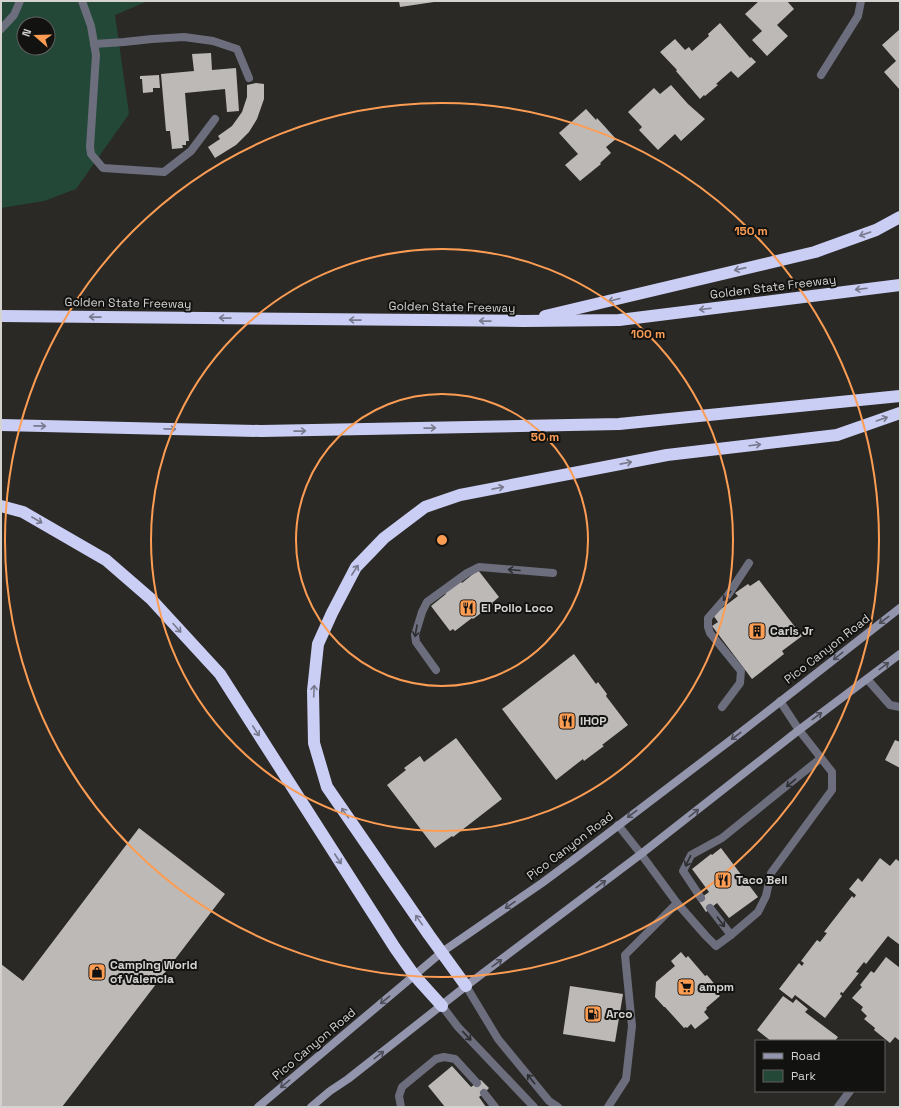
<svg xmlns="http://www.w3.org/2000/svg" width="901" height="1108" font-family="'Space Grotesk',sans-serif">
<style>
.green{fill:#234838;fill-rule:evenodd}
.building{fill:#bdb9b6}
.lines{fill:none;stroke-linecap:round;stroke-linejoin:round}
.lane{stroke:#6d6e7d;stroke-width:8}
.street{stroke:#6d6e7d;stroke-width:8}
.secondary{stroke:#9395ad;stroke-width:8}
.highway{stroke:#cbcef4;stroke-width:12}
.oneway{stroke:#78798d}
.oneway2{stroke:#2d2e31}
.oneway3{stroke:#4c4d57}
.ring{fill:none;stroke:#fd9d54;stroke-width:2}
.labels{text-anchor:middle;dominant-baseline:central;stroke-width:4;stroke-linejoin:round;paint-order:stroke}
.street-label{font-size:12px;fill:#d4d3d1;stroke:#121210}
.poi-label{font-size:12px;font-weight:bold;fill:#d4d3d1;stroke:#121210;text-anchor:start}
.centre{fill:#fd9d54;stroke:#121210;stroke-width:2}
.ring-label{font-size:12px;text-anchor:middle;font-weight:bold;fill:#fd9d54;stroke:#121210;stroke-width:4;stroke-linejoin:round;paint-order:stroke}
</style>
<rect width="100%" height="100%" fill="#2a2926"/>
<path class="green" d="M1,1H148L115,15L129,114L76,189L44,201L1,208ZM24,24H48V48H24Z"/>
<g class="building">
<path d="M399,1H434V2L400,7Z"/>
<path d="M759,1H787L794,9L777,25L788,36L767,56L752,40L762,31L745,14Z"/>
<path d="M720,23L750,58L751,57L756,62L738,78L731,71L716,84L718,85L705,96L704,95L700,99L676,71L677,70L660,52L675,39L685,50L689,47L692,51L709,36L708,34Z"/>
<path d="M900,29V90L884,72L896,61L882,45Z"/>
<path d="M211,53L212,70L236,68L239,111L227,112L225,89L185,93L189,141H186V145H182L183,148L172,149L170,131H166L161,74L194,71L192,54Z"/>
<path d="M159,75L160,88H153V92L143,93L142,79H140V76Z"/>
<path d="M256,83L264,84V99L257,119L249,132L236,145L215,158L208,147L220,139L218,136L232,126L242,112L247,97V85Z"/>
<path d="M671,85L688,104L705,119L681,141L675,134L658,150L639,130L642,127L628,112L654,88L660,94Z"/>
<path d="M586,109L596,120L597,118L616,139L606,147L611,153L600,163L601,164L580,181L565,165L578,154L559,133Z"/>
<path d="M478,570L499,597L492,603L493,604L473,619L472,618L455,631L453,629L450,631L431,606L446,594L445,592L460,580L462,583Z"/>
<path d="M759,580L802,636L782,651L784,654L752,679L712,626L718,622L713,615L738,596L735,593L748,584L750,586Z"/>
<path d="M574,654L596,684L598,682L607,694L606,696L628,725L602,745L604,746L584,761L583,759L556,780L502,709Z"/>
<path d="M456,738L502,799L453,837L452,836L435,848L387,785L406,770L404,768L420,756L424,762Z"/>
<path d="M895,740L900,742V768L885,760Z"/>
<path d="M139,828L225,894L62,1107H1V964L23,981Z"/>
<path d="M721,848L758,897L729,918L717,903L706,912L698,900L709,892L692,869L711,854L712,855Z"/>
<path d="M880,858L890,866L896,859L900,862V945L888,936L866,964L864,962L856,972L859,973L843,993L841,992L840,994L842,996L825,1018L795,995L792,999L779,989L799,963L802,966L804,963L801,961L817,940L820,942L827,933L824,932L852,896L854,898L856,895L849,889L858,878L862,882Z"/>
<path d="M681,952L686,958L688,956L705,976L707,975L721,992L718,994L720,996L706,1008L707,1009L704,1012L709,1018L695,1029L691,1024L687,1028L686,1027L684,1028L665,1007H664L655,997L656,982L675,966L671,961Z"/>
<path d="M886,957L900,968V1041L895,1037L890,1043L874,1030L875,1028L864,1019L867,1016L861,1010L863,1007L852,998L862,987L860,985L871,971L874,973Z"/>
<path d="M570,986L623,994L615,1042L563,1034Z"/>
<path d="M783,996L793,1003L796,999L808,1009L805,1012L838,1037L835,1041H771L757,1030Z"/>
<path d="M452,1066L471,1087L481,1080L489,1088L484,1093L479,1097L486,1107H445L428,1086Z"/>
</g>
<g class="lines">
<g class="lane">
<path d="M82,1L91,26L96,55L90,147L91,154L103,168L164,172L191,151L215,119"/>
<path d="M1,29L14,15L20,1"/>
<path d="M94,44L124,42L152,39L184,37L213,41L237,49L249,78"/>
<path d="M436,670L416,642L415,635L422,612L427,602L467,573L479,567L553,573"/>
<path d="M867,679L890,705L900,707"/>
<path d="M722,707L740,683L741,671L710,633L708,627V618L728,595L749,563"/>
<path d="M701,898L683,871L691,855L722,838L821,758"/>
<path d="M677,903L706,936L716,946L731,935L758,912L766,896L771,873L832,790V772L799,730L780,701"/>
<path d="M710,908L731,935"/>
<path d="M484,1093L495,1107"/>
<path d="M401,1107L399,1096L402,1087L436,1059L444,1057L455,1059L477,1083"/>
<path d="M608,1107L626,1079L632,1026L625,955L677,903L641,854L618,825"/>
<path d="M838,1107L850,1091"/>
</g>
<g class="street">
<path d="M821,75L858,16L861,1"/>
<path d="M466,986L498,1039L549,1101L558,1107"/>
<path d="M442,1006L458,1027L534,1107"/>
</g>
<g class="secondary">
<path d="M258,1107L442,952L542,883L573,860L740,733L900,608"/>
<path d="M311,1107L330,1091L348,1079L466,986L641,854L799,730L900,654"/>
</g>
<g class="highway">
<path d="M1,316L524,321L619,320L900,285"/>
<path d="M545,316L815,252L876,230L900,217"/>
<path d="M1,425L261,431L619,424L900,396"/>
<path d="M1,506L23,512L106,560L151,599L220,674L395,948L414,975L442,1006"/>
<path d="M466,986L429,935L327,787L314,743L313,691L318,644L332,613L356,567L384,538L425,507L460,495L667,455L837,435L900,413"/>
</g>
</g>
<defs><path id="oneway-shaft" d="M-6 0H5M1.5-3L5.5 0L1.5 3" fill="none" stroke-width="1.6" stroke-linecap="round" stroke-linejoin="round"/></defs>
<g class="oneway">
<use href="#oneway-shaft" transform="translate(865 234) rotate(161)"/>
<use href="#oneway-shaft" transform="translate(740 269) rotate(167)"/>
<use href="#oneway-shaft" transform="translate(861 289) rotate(173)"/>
<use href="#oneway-shaft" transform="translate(614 300) rotate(166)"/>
<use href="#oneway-shaft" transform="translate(705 309) rotate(173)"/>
<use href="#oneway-shaft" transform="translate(95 317) rotate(-179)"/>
<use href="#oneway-shaft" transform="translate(225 318) rotate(-179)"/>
<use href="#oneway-shaft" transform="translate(355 320) rotate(-179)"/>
<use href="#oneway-shaft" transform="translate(485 321) rotate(-179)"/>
<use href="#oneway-shaft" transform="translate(882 419) rotate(-19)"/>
<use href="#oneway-shaft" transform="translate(40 426) rotate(1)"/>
<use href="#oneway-shaft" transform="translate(430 428) rotate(-1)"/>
<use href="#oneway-shaft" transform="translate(170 429) rotate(1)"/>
<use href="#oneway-shaft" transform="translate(300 431) rotate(-1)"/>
<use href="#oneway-shaft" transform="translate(755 445) rotate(-7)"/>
<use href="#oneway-shaft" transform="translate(626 463) rotate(-11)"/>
<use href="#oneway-shaft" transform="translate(498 488) rotate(-11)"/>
<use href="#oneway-shaft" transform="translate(37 520) rotate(30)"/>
<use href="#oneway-shaft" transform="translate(355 570) rotate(-57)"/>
<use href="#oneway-shaft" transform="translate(177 628) rotate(48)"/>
<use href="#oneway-shaft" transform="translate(314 691) rotate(-87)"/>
<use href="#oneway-shaft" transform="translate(256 731) rotate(57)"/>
<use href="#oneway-shaft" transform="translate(345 813) rotate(-125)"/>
<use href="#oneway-shaft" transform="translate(338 859) rotate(57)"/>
<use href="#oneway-shaft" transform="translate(419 920) rotate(-125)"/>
</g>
<g class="oneway2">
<use href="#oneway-shaft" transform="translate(514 570) rotate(-175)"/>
<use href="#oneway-shaft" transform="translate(727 596) rotate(128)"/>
<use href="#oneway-shaft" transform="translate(416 631) rotate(100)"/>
<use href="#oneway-shaft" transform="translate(791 783) rotate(141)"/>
<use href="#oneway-shaft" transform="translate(688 861) rotate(116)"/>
<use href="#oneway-shaft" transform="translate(721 922) rotate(53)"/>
<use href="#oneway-shaft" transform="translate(467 1036) rotate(47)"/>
<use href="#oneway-shaft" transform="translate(531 1079) rotate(-129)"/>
</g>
<g class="oneway3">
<use href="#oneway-shaft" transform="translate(884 620) rotate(143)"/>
<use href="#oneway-shaft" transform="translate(838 656) rotate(142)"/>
<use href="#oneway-shaft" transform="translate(884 666) rotate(-37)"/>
<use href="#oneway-shaft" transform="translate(817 716) rotate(-37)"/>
<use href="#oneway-shaft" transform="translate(736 736) rotate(143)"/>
<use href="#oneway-shaft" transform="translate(694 813) rotate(-38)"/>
<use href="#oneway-shaft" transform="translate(632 814) rotate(143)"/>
<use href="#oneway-shaft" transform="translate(601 884) rotate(-37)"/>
<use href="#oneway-shaft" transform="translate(510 905) rotate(145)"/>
<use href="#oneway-shaft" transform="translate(497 963) rotate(-37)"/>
<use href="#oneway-shaft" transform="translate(385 1000) rotate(140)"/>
<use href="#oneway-shaft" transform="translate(379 1055) rotate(-38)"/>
<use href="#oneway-shaft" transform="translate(285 1084) rotate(140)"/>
</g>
<g class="ring">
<circle cx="442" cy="540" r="146"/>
<circle cx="442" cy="540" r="291"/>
<circle cx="442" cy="540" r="437"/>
</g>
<defs>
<g id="restaurant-square" transform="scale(0.9)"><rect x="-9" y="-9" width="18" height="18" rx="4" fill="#fd9d54" stroke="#121210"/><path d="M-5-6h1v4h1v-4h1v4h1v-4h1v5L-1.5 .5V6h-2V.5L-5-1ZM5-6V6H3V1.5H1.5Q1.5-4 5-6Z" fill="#111"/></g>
<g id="building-square" transform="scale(0.9)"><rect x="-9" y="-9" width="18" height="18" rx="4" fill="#fd9d54" stroke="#121210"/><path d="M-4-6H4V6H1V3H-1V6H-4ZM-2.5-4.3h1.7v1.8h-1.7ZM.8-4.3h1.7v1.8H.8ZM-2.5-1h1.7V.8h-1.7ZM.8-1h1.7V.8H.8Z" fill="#111"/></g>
<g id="shop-square" transform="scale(0.9)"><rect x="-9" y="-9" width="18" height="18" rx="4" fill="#fd9d54" stroke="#121210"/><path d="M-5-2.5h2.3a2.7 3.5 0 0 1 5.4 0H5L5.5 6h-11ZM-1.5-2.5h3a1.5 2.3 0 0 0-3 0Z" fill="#111"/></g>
<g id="supermarket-square" transform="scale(0.9)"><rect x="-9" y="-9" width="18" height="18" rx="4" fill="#fd9d54" stroke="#121210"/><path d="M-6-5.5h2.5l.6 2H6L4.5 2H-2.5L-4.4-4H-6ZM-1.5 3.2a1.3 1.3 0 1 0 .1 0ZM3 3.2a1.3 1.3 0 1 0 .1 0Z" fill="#111"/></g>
<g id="fuel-square" transform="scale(0.9)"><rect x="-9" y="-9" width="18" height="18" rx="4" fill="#fd9d54" stroke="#121210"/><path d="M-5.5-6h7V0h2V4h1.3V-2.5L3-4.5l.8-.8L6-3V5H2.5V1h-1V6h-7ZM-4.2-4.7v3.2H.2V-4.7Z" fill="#111"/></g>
</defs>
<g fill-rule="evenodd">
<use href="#restaurant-square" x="468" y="608"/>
<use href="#building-square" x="757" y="631"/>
<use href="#restaurant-square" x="567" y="721"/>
<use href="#restaurant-square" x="723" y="880"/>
<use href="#shop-square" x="97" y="972"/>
<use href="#supermarket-square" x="686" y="987"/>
<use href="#fuel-square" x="593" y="1014"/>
</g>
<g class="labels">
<g class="street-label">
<text transform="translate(773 287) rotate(-7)">Golden State Freeway</text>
<text transform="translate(128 303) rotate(1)">Golden State Freeway</text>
<text transform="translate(452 307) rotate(1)">Golden State Freeway</text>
<text transform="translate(827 649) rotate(-38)">Pico Canyon Road</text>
<text transform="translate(570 846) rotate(-37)">Pico Canyon Road</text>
<text transform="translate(314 1044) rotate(-40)">Pico Canyon Road</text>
</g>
<g class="poi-label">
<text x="481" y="608">El Pollo Loco</text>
<text x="770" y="631">Carls Jr</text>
<text x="580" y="721">IHOP</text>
<text x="736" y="880">Taco Bell</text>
<text x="110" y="965">Camping World<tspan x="110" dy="14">of Valencia</tspan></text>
<text x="699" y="987">ampm</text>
<text x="606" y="1014">Arco</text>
</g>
</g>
<circle cx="442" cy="540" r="6" class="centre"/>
<g class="ring-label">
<text x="751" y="235">150 m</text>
<text x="648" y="338">100 m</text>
<text x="545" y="441">50 m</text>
</g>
<rect width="901" height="1108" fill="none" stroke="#d4d3d1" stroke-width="4"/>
<rect x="755" y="1040" width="130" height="52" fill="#121210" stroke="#605f5d"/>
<rect x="763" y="1053" width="20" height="6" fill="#9395ad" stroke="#605f5d"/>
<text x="791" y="1060" font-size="12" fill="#d4d3d1">Road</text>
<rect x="763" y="1070" width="20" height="12" fill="#234838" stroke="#605f5d"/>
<text x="791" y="1080" font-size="12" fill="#d4d3d1">Park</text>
<g transform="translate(36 36) rotate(290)"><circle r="19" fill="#121210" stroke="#605f5d"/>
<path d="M0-3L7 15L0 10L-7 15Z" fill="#fd9d54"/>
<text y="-6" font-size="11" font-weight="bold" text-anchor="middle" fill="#d4d3d1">N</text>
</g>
</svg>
